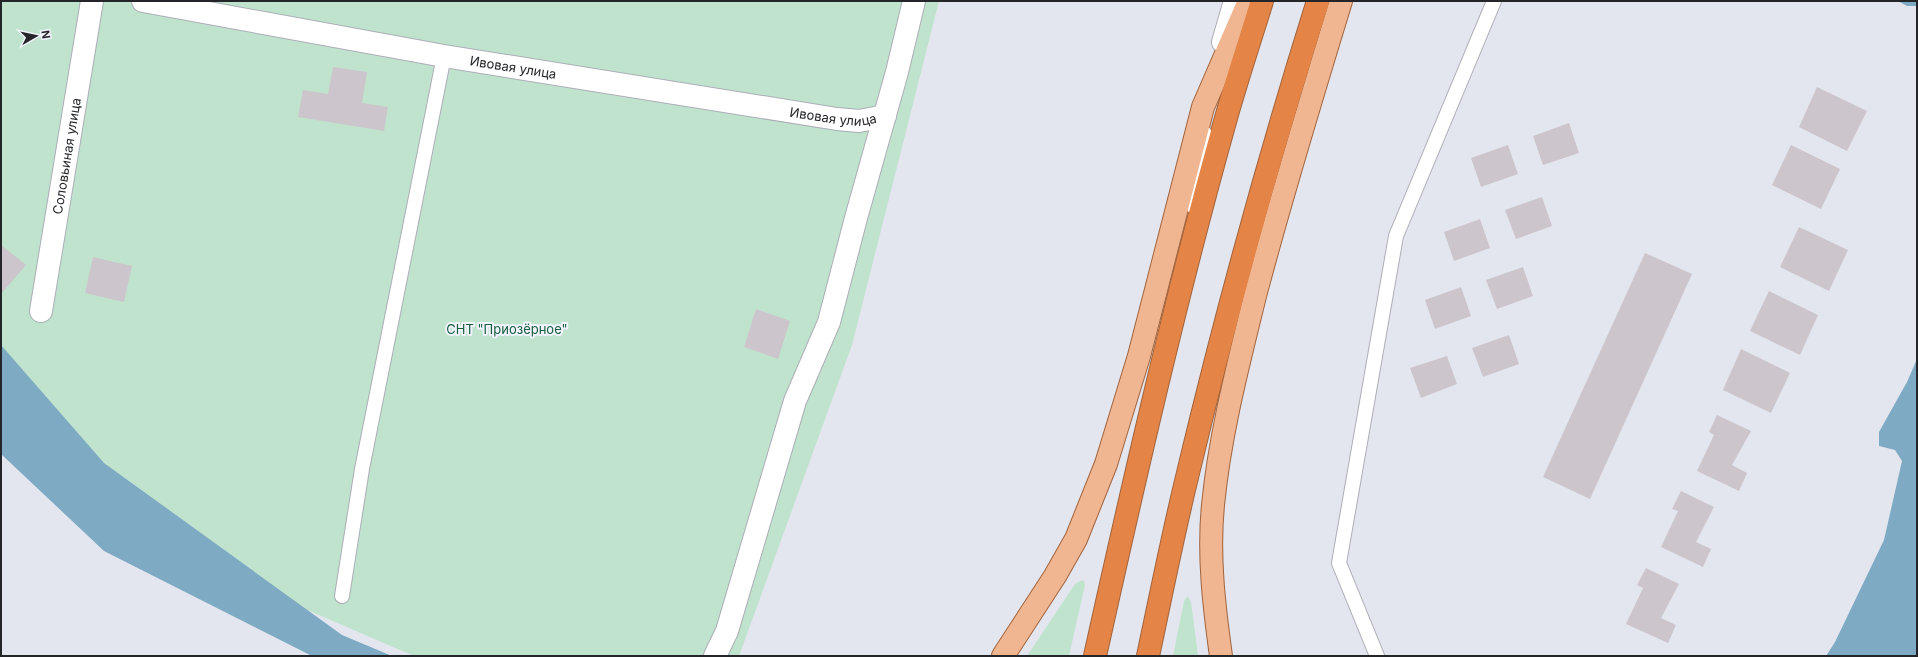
<svg xmlns="http://www.w3.org/2000/svg" width="1918" height="657" font-family="Inter,sans-serif">
<style>
.green{fill:#c0e3cd}
.water{fill:#7eaac4}
.building{fill:#ccc5cc}
.lines{fill:none;stroke-linecap:round;stroke-linejoin:round}
.lane-casing{stroke:#acaeb7;stroke-width:16}
.street-casing{stroke:#acaeb7;stroke-width:24}
.primary-casing{stroke:#a1633c;stroke-width:24}
.highway-casing{stroke:#a1633c;stroke-width:24}
.lane{stroke:#fff;stroke-width:14}
.street{stroke:#fff;stroke-width:22}
.primary{stroke:#efb691;stroke-width:22}
.highway{stroke:#e48547;stroke-width:22}
.labels{text-anchor:middle;dominant-baseline:central;stroke-width:4;stroke-linejoin:round;paint-order:stroke}
.street-label{font-size:13px;fill:#242528;stroke:#f1f3fd}
.park-label{font-size:13px;fill:#165e3c;stroke:#f1f3fd}
</style>
<rect width="100%" height="100%" fill="#e4e6ef"/>
<g class="green">
<path d="M1,1H939L852,345L739,656H414L136,536L1,388Z"/>
<path d="M1082,580L1084,581L1085,585L1069,656H1027L1075,584Z"/>
<path d="M1188,596L1191,602L1198,656H1173L1184,601Z"/>
</g>
<g class="water">
<path d="M1898,1H1917V6H1907Z"/>
<path d="M1,345L104,463L342,635L392,656H312L104,551L1,454Z"/>
<path d="M1917,359V656H1826L1835,642L1884,540L1902,461L1895,450L1879,446V432L1907,382Z"/>
</g>
<g class="building">
<path d="M333,67L367,72L362,103L388,107L384,131L298,117L303,90L328,94Z"/>
<path d="M1817,87L1867,111L1847,151L1799,127Z"/>
<path d="M1569,123L1579,153L1543,165L1533,136Z"/>
<path d="M1508,145L1518,174L1481,187L1471,158Z"/>
<path d="M1791,145L1840,169L1821,209L1772,185Z"/>
<path d="M1542,197L1552,226L1516,239L1505,210Z"/>
<path d="M1480,219L1490,248L1454,261L1444,232Z"/>
<path d="M1799,227L1848,250L1829,291L1780,267Z"/>
<path d="M1,245L26,265L1,294Z"/>
<path d="M1645,253L1692,274L1590,499L1543,477Z"/>
<path d="M93,257L132,266L124,302L85,293Z"/>
<path d="M1523,267L1533,296L1497,309L1486,280Z"/>
<path d="M1461,287L1471,316L1435,329L1425,300Z"/>
<path d="M1769,291L1818,315L1800,355L1750,331Z"/>
<path d="M756,309L790,321L778,359L744,347Z"/>
<path d="M1509,335L1519,364L1483,377L1472,348Z"/>
<path d="M1741,349L1790,373L1771,413L1723,390Z"/>
<path d="M1447,356L1457,384L1421,398L1410,368Z"/>
<path d="M1717,415L1751,431L1732,465L1747,473L1739,491L1697,471L1714,435L1709,432Z"/>
<path d="M1681,491L1714,507L1696,542L1711,549L1703,567L1661,547L1678,511L1672,509Z"/>
<path d="M1646,568L1679,584L1661,618L1676,625L1668,643L1626,624L1643,588L1637,585Z"/>
</g>
<g class="lines">
<g class="lane-casing">
<g id="lane">
<path d="M342,596L362,469L444,56"/>
<path d="M1377,656L1339,563L1396,236L1494,1"/>
</g>
</g>
<g class="street-casing">
<g id="street">
<path id="s1" d="M143,1L444,56L837,119L859,121L885,116"/>
<path d="M1223,42L1235,1"/>
<path d="M1197,205L1201,135"/>
<path id="s2" d="M41,311L92,1"/>
<path d="M715,656L727,631L795,401L829,322L856,218L897,72L914,1"/>
</g>
</g>
<g class="primary-casing">
<g id="primary">
<path d="M1003,656L1055,576L1076,539L1106,464L1139,356L1203,107L1249,1"/>
<path d="M1221,656C1214,606 1208,555 1213,505C1220,434 1238,365 1255,296C1281,197 1311,99 1341,1"/>
</g>
</g>
<g class="highway-casing">
<g id="highway">
<path d="M1095,656C1135,476 1176,296 1226,118C1237,79 1250,40 1262,1"/>
<path d="M1148,656C1161,595 1173,534 1188,473C1226,314 1269,157 1318,1"/>
</g>
</g>
<use href="#lane" class="lane"/>
<use href="#street" class="street"/>
<use href="#primary" class="primary"/>
<use href="#highway" class="highway"/>
</g>
<g class="labels">
<g class="street-label">
<text stroke="none"><textPath href="#s1" startOffset="376">Ивовая улица</textPath></text>
<text stroke="none"><textPath href="#s1" startOffset="700">Ивовая улица</textPath></text>
<text stroke="none"><textPath href="#s2" startOffset="157">Соловьиная улица</textPath></text>
</g>
<g class="park-label">
<text x="507" y="329">СНТ "Приозёрное"</text>
</g>
</g>
<rect width="1918" height="657" fill="none" stroke="#242528" stroke-width="4"/>
<g transform="translate(36 36) rotate(81)" stroke="#f1f3fd" stroke-width="3" paint-order="stroke">
<path d="M0-3L7 15L0 10L-7 15Z" fill="#242528"/>
<text y="-6" font-size="11" font-weight="bold" text-anchor="middle" fill="#242528">N</text>
</g>
</svg>
